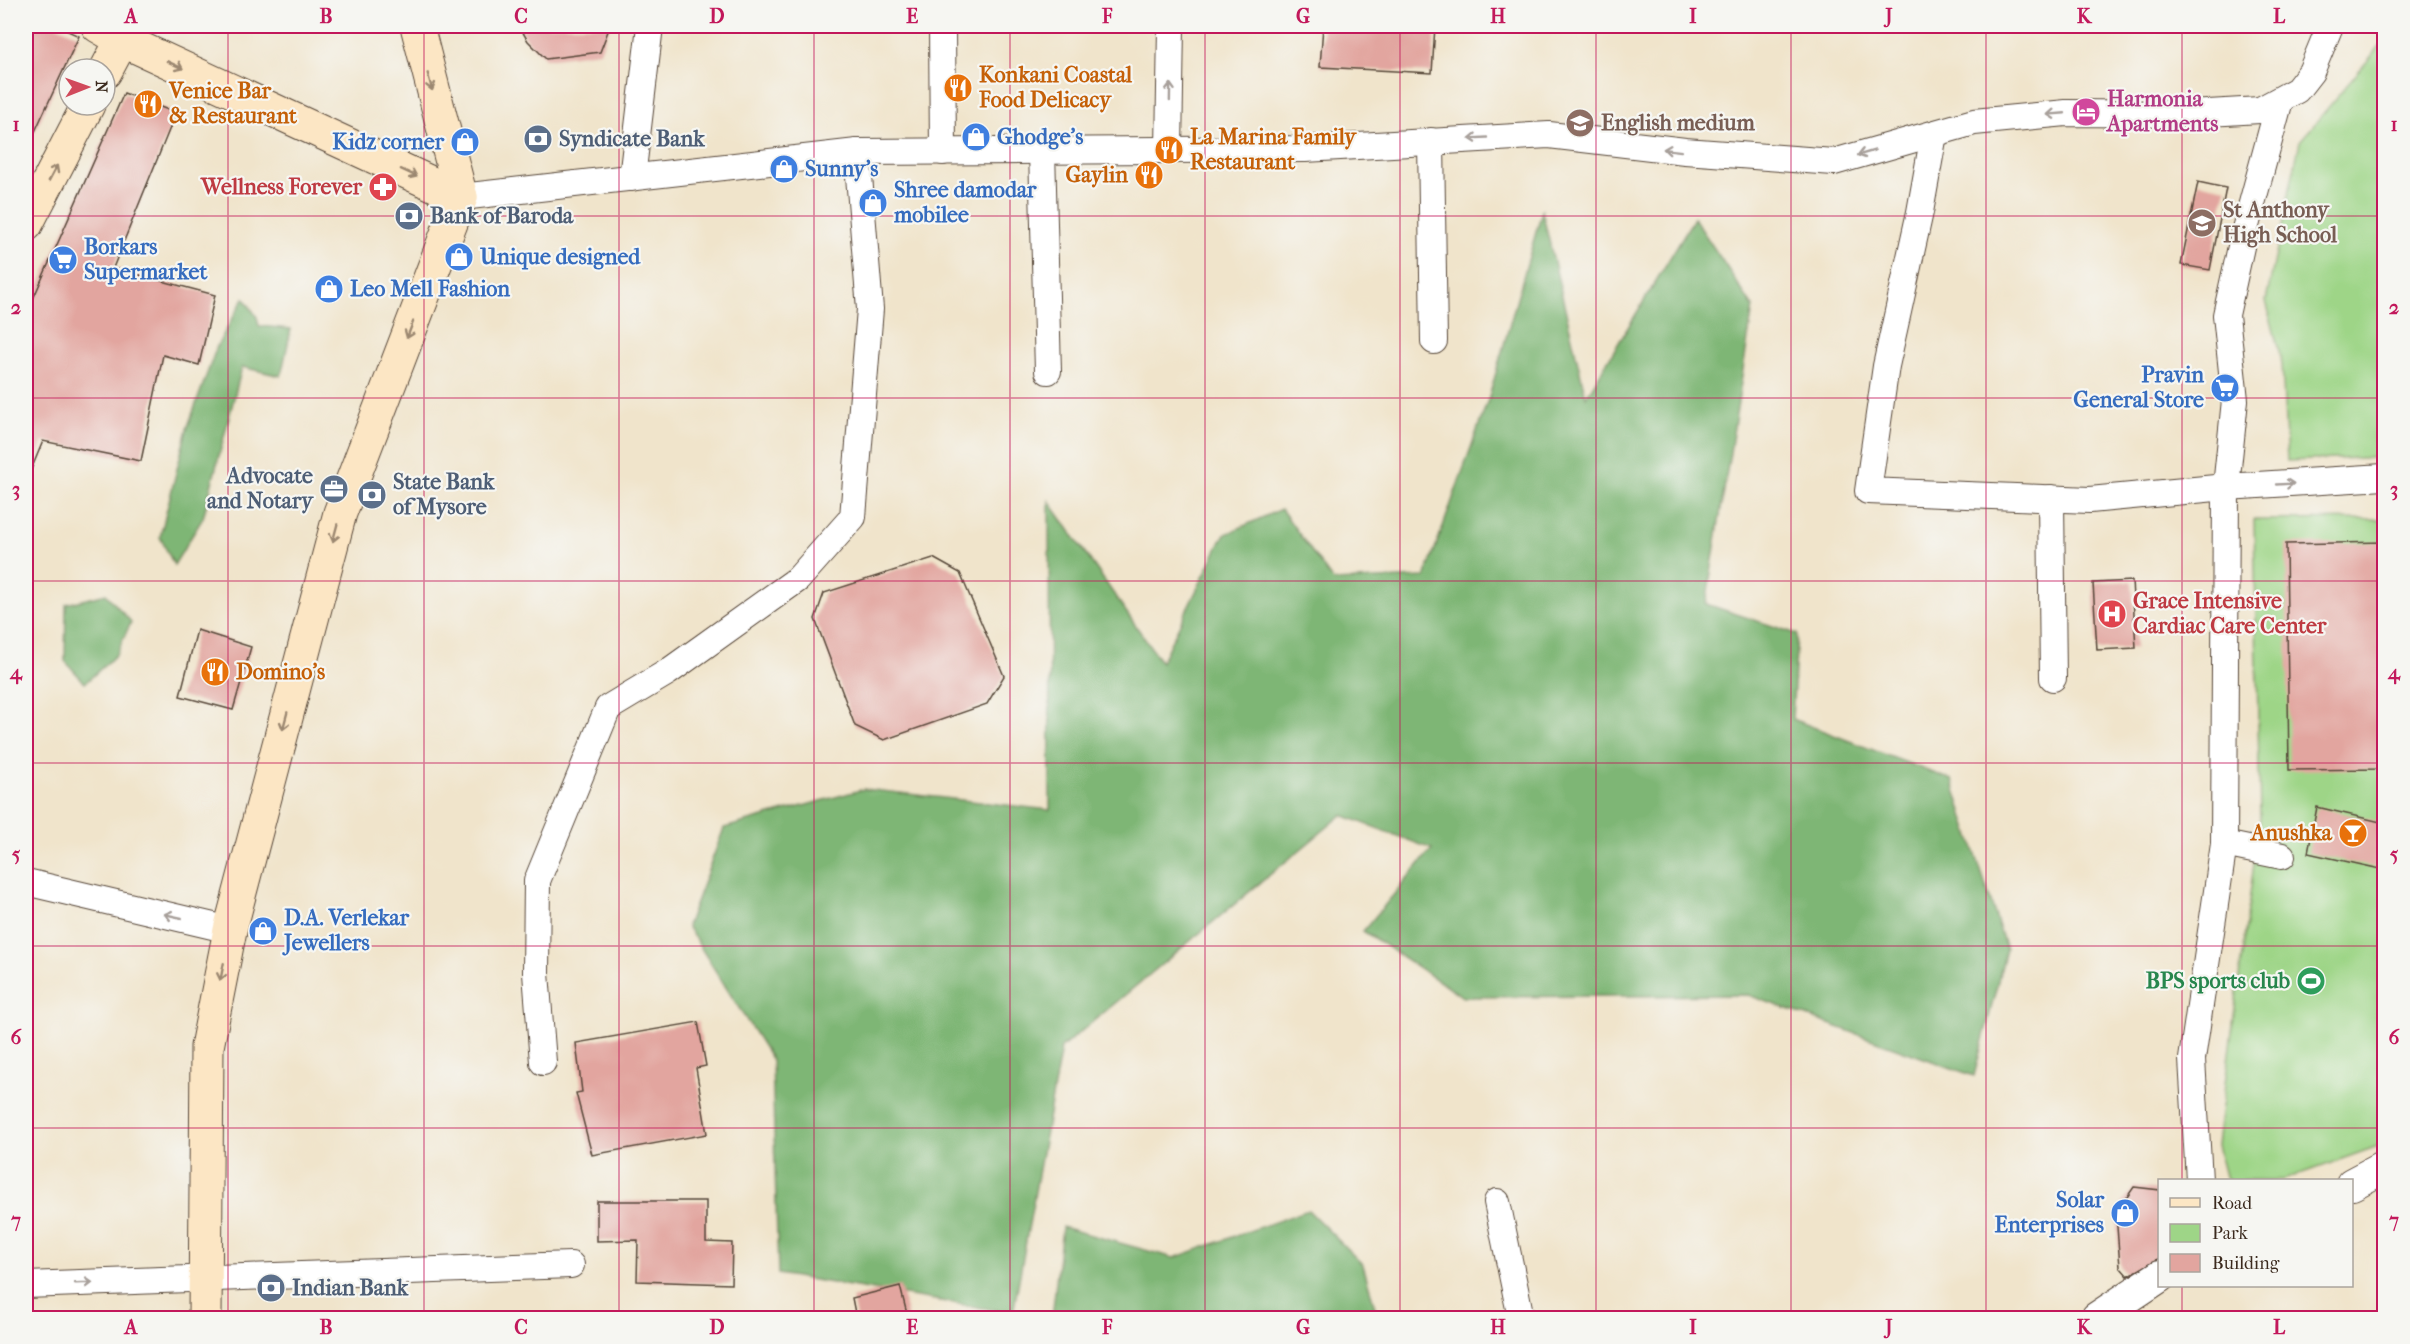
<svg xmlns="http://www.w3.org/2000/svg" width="2410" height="1344" font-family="'IM FELL French Canon',serif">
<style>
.green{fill:#9ed587;stroke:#6c8052;stroke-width:1.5}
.forest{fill:#7eb674;stroke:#5c7049;stroke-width:1.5}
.building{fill:#e2a59f}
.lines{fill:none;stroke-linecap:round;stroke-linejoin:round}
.minor-casing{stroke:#564638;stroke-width:28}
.tertiary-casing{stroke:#564638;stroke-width:34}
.secondary-casing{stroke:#564638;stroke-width:35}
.minor{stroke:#fff;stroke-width:26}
.tertiary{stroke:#fff;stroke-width:32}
.secondary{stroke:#fce6c4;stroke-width:33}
.oneway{stroke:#9c8871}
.oneway2{stroke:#a79f9a}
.grid{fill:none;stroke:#c2185b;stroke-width:1.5;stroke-opacity:0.55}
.labels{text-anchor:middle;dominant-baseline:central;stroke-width:4.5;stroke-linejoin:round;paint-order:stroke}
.food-label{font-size:22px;font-weight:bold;fill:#c56008;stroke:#f6f6f2;text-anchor:start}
.hotel-label{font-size:22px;font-weight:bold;fill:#b23c85;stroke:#f6f6f2;text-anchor:start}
.education-label{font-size:22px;font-weight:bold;fill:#785e54;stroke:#f6f6f2;text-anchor:start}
.shop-label{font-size:22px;font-weight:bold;fill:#366cbe;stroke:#f6f6f2;text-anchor:start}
.service-label{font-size:22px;font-weight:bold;fill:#4e5e75;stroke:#f6f6f2;text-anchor:start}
.health-label{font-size:22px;font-weight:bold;fill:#be3a42;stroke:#f6f6f2;text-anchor:end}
.leisure-label{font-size:22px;font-weight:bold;fill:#27864d;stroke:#f6f6f2;text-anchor:end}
.neatline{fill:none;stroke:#c2185b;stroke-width:2}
.grid-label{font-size:20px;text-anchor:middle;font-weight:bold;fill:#c2185b}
</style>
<rect width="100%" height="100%" fill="#f6f6f2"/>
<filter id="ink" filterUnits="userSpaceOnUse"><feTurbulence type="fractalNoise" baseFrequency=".0167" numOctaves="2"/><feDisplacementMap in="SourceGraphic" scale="12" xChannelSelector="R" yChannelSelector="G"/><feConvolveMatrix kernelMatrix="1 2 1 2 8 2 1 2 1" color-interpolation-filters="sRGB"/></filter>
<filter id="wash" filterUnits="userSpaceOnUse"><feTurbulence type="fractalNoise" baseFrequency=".008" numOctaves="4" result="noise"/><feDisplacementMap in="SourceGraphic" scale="24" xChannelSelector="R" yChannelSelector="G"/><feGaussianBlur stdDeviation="1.35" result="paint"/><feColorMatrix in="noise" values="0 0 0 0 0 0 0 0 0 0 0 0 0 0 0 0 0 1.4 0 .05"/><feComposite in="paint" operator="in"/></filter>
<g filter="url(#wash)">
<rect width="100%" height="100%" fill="#f0e4cb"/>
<g class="green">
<path d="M2384,41V457L2287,461L2282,363L2266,301L2300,141Z"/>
<path d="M2384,519V1144L2283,1180H2226L2217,1145L2260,818L2254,520Z"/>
</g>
<g class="forest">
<path d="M1542,211L1586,397L1694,218L1753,307L1706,604L1797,634L1792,719L1952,780L2006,949L1974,1076L1748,995L1463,997L1363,931L1432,849L1342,815L1061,1048L1013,1313L778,1274L772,1060L687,926L724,828L864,789L1050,810L1049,501L1161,662L1224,535L1281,509L1333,581L1425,577L1489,397Z"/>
<path d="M244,298L257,317L259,326L291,329L281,376L242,367L203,518L174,565L160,537L187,429L217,346Z"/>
<path d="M106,594L131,622L116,655L85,683L65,661L66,604Z"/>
<path d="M1308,1210L1363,1265L1378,1318H1052L1062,1227L1174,1258Z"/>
</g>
<g id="blocks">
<g class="building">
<path d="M26,26H57L79,36L26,151Z"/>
<path d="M519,26H610L600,52L546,59L528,41Z"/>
<path d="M1323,26H1435L1432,73L1320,67Z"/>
<path d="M124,93L176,113L113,268L215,295L199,365L163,355L141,461L43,441L26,482V315Z"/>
<path d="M2198,182L2226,188L2210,270L2181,265Z"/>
<path d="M2385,542V769L2289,770L2286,544Z"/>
<path d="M933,558L960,573L1004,676L987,704L884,740L855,726L815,619L824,593Z"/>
<path d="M2132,581L2136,648L2097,650L2093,583Z"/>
<path d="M197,630L251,647L233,710L180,696Z"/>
<path d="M2317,807L2385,823V870L2308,853Z"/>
<path d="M698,1022L706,1066L696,1068L707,1134L592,1155L576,1093L582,1092L576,1043Z"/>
<path d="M2134,1187L2160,1190V1258L2128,1276L2120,1267L2116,1213Z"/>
<path d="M597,1201H706V1242L732,1243L731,1284L637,1281L638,1240L597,1241Z"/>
<path d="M900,1286L908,1318H856L852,1298Z"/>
</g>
</g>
</g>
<g filter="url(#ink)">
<use href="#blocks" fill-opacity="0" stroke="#564638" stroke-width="1.5"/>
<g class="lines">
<g class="minor-casing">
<g id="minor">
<path d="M942,26L943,152"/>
<path d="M1934,134L1920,212L1886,366L1868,491L2090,500L2226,487L2384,477"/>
<path d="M1431,141L1434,341"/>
<path d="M1169,150L1171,26"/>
<path d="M1042,151L1048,371"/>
<path d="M632,178L650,26"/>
<path d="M461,197L857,152L1305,149L1549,135L1685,151L1834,162L1974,122L2066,113L2191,114L2260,110L2297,90L2311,72L2330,26"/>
<path d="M2051,498L2053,678"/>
<path d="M2224,844L2282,856"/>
<path d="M26,882L230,930"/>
<path d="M543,1062L536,973L537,881L608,708L668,672L798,579L853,517L870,309L857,152"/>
<path d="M2199,1180L2192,1059L2224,844L2226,487L2235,400L2226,315L2244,233L2280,100"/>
<path d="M1497,1202L1521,1318"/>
<path d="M26,1285L571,1265"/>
</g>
</g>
<g class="tertiary-casing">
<g id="tertiary">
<path d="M2352,1184L2384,1167"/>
<path d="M2097,1318L2160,1276"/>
</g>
</g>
<g class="secondary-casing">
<g id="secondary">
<path d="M98,26L122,40L461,197"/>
<path d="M105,72L122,40"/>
<path d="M26,225L88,105"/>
<path d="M205,1318L207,1047L230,930L340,513L461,197L417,26"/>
</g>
</g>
<use href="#minor" class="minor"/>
<use href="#tertiary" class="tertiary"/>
<use href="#secondary" class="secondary"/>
</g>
<defs><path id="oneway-shaft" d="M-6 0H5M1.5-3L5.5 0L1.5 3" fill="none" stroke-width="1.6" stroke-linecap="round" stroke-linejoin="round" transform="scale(1.5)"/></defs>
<g class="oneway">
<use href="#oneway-shaft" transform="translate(175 65) rotate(25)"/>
<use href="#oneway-shaft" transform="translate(430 82) rotate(75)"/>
<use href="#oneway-shaft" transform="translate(53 173) rotate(-62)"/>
<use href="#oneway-shaft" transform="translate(409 173) rotate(25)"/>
<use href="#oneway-shaft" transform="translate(410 330) rotate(111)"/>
<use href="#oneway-shaft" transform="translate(335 533) rotate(105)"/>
<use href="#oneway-shaft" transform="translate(285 721) rotate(105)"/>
<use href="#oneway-shaft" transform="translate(222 972) rotate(101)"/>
</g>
<g class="oneway2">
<use href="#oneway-shaft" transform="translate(1170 92) rotate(-89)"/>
<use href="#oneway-shaft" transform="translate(2056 114) rotate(175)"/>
<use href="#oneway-shaft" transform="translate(1478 138) rotate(177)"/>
<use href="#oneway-shaft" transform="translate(1672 150) rotate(-173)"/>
<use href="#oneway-shaft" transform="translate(1866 153) rotate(164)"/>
<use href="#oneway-shaft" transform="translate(2285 484) rotate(-3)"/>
<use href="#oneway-shaft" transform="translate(173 916) rotate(-167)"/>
<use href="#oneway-shaft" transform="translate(84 1283) rotate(-2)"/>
</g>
</g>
<path class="grid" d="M228,26V1318M424,26V1318M619,26V1318M814,26V1318M1010,26V1318M1205,26V1318M1400,26V1318M1596,26V1318M1791,26V1318M1986,26V1318M2182,26V1180M26,216H2384M26,398H2384M26,581H2384M26,763H2384M26,946H2384M26,1128H2384M2182,1286V1318"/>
<defs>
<g id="restaurant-disc" transform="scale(1.5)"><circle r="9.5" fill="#e8710a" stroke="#f6f6f2"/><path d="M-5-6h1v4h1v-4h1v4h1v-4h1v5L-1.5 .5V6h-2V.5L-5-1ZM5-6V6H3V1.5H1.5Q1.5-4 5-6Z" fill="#fff"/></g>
<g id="hotel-disc" transform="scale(1.5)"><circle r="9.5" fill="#d1479c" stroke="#f6f6f2"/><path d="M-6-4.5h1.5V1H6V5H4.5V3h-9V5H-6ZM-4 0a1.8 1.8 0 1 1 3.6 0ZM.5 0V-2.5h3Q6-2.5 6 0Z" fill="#fff"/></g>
<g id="school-disc" transform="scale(1.5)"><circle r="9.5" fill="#8d6e63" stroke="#f6f6f2"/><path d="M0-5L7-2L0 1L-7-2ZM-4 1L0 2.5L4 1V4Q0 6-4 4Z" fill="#fff"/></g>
<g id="shop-disc" transform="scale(1.5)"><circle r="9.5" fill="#3f7fe0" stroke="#f6f6f2"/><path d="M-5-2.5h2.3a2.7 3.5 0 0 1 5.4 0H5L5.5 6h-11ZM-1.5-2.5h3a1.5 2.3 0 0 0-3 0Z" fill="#fff"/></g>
<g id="bank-disc" transform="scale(1.5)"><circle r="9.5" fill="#5c6f8a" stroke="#f6f6f2"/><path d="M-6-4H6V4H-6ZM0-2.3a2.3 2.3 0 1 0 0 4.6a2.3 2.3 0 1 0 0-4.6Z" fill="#fff"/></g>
<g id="pharmacy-disc" transform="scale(1.5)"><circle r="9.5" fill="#e0444e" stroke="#f6f6f2"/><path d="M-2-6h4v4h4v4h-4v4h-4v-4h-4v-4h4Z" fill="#fff"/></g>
<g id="supermarket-disc" transform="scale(1.5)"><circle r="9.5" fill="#3f7fe0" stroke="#f6f6f2"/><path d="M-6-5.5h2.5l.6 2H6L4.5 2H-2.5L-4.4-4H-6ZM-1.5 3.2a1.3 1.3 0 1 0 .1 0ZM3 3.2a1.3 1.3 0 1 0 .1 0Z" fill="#fff"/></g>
<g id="office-disc" transform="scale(1.5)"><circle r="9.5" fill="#5c6f8a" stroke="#f6f6f2"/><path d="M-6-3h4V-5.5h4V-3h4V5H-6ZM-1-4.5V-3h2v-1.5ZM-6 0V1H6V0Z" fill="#fff"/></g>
<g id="hospital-disc" transform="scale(1.5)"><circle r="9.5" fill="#e0444e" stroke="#f6f6f2"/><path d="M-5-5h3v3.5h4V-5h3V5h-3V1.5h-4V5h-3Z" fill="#fff"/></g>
<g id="bar-disc" transform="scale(1.5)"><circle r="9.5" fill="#e8710a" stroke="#f6f6f2"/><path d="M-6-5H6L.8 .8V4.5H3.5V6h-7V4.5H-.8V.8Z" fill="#fff"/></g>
<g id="stadium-disc" transform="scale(1.5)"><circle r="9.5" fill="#2e9e5b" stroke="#f6f6f2"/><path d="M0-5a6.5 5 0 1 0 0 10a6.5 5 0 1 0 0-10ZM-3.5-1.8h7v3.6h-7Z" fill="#fff"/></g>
</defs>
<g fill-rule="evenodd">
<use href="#restaurant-disc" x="958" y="88"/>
<use href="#restaurant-disc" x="148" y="104"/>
<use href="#hotel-disc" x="2086" y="112"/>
<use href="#school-disc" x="1580" y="123"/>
<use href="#shop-disc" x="976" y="137"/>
<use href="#bank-disc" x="538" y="139"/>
<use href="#shop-disc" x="465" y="142"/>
<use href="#restaurant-disc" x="1169" y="150"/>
<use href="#shop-disc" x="784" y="169"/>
<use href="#restaurant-disc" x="1149" y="175"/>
<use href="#pharmacy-disc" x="383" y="187"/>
<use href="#shop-disc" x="873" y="203"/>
<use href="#bank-disc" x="409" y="216"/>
<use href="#school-disc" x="2202" y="223"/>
<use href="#shop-disc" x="459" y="257"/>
<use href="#supermarket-disc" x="63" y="260"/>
<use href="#shop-disc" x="329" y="289"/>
<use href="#supermarket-disc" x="2225" y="388"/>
<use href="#office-disc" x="334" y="489"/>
<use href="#bank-disc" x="372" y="495"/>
<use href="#hospital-disc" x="2112" y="614"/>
<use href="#restaurant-disc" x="215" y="672"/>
<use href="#bar-disc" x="2353" y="833"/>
<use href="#shop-disc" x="263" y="931"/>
<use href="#stadium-disc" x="2311" y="981"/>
<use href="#shop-disc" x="2125" y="1213"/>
<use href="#bank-disc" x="271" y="1288"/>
</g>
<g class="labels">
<g class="food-label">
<text x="979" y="75">Konkani Coastal<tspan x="979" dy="25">Food Delicacy</tspan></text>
<text x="169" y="91">Venice Bar<tspan x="169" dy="25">&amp; Restaurant</tspan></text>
<text x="1190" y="137">La Marina Family<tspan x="1190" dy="25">Restaurant</tspan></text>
<text x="1128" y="175" text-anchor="end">Gaylin</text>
<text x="236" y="672">Domino's</text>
<text x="2332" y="833" text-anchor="end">Anushka</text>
</g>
<g class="hotel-label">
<text x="2107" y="99">Harmonia<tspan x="2107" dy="25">Apartments</tspan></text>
</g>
<g class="education-label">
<text x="1601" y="123">English medium</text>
<text x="2223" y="210">St Anthony<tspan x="2223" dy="25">High School</tspan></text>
</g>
<g class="shop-label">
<text x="997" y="137">Ghodge's</text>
<text x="444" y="142" text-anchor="end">Kidz corner</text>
<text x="805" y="169">Sunny's</text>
<text x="894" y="190">Shree damodar<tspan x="894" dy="25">mobilee</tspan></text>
<text x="84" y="247">Borkars<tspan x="84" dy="25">Supermarket</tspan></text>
<text x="480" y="257">Unique designed</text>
<text x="350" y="289">Leo Mell Fashion</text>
<text x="2204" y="375" text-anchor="end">Pravin<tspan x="2204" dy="25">General Store</tspan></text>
<text x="284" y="918">D.A. Verlekar<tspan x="284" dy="25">Jewellers</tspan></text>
<text x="2104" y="1200" text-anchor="end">Solar<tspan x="2104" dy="25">Enterprises</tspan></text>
</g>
<g class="service-label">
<text x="559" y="139">Syndicate Bank</text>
<text x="430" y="216">Bank of Baroda</text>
<text x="313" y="476" text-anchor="end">Advocate<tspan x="313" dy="25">and Notary</tspan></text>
<text x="393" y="482">State Bank<tspan x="393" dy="25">of Mysore</tspan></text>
<text x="292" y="1288">Indian Bank</text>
</g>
<g class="health-label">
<text x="362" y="187">Wellness Forever</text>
<text x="2133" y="601" text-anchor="start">Grace Intensive<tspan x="2133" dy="25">Cardiac Care Center</tspan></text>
</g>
<g class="leisure-label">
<text x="2290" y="981">BPS sports club</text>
</g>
</g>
<rect width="2410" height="1344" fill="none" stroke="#f6f6f2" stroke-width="66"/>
<rect x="2158" y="1179" width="195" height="108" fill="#f6f6f2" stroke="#aba49d" stroke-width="1.5"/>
<rect x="2170" y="1198" width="30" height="9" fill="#fce6c4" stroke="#aba49d" stroke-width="1.5"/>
<text x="2212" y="1209" font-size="18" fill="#3b2a1e">Road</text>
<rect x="2170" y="1224" width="30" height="18" fill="#9ed587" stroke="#aba49d" stroke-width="1.5"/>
<text x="2212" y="1239" font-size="18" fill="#3b2a1e">Park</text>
<rect x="2170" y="1254" width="30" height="18" fill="#e2a59f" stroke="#aba49d" stroke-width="1.5"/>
<text x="2212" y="1269" font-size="18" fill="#3b2a1e">Building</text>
<g transform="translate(87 87) rotate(89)"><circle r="28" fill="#f6f6f2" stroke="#aba49d" stroke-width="1.5"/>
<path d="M0-4.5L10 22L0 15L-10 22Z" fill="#d1495b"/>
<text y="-9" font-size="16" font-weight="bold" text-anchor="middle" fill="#3b2a1e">N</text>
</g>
<rect x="33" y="33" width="2344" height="1278" class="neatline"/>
<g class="grid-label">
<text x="131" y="23">A</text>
<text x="326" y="23">B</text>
<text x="521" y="23">C</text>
<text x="717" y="23">D</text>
<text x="912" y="23">E</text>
<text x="1107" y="23">F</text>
<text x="1303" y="23">G</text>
<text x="1498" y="23">H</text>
<text x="1693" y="23">I</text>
<text x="1889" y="23">J</text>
<text x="2084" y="23">K</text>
<text x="2279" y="23">L</text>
<text x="16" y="131">1</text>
<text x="2394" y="131">1</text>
<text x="16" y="314">2</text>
<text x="2394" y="314">2</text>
<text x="16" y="496">3</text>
<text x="2394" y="496">3</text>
<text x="16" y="679">4</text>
<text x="2394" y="679">4</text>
<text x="16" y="861">5</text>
<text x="2394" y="861">5</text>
<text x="16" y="1044">6</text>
<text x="2394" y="1044">6</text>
<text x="16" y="1227">7</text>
<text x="2394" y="1227">7</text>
<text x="131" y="1334">A</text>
<text x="326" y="1334">B</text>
<text x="521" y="1334">C</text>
<text x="717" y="1334">D</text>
<text x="912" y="1334">E</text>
<text x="1107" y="1334">F</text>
<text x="1303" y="1334">G</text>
<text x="1498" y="1334">H</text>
<text x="1693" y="1334">I</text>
<text x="1889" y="1334">J</text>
<text x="2084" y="1334">K</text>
<text x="2279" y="1334">L</text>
</g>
</svg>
